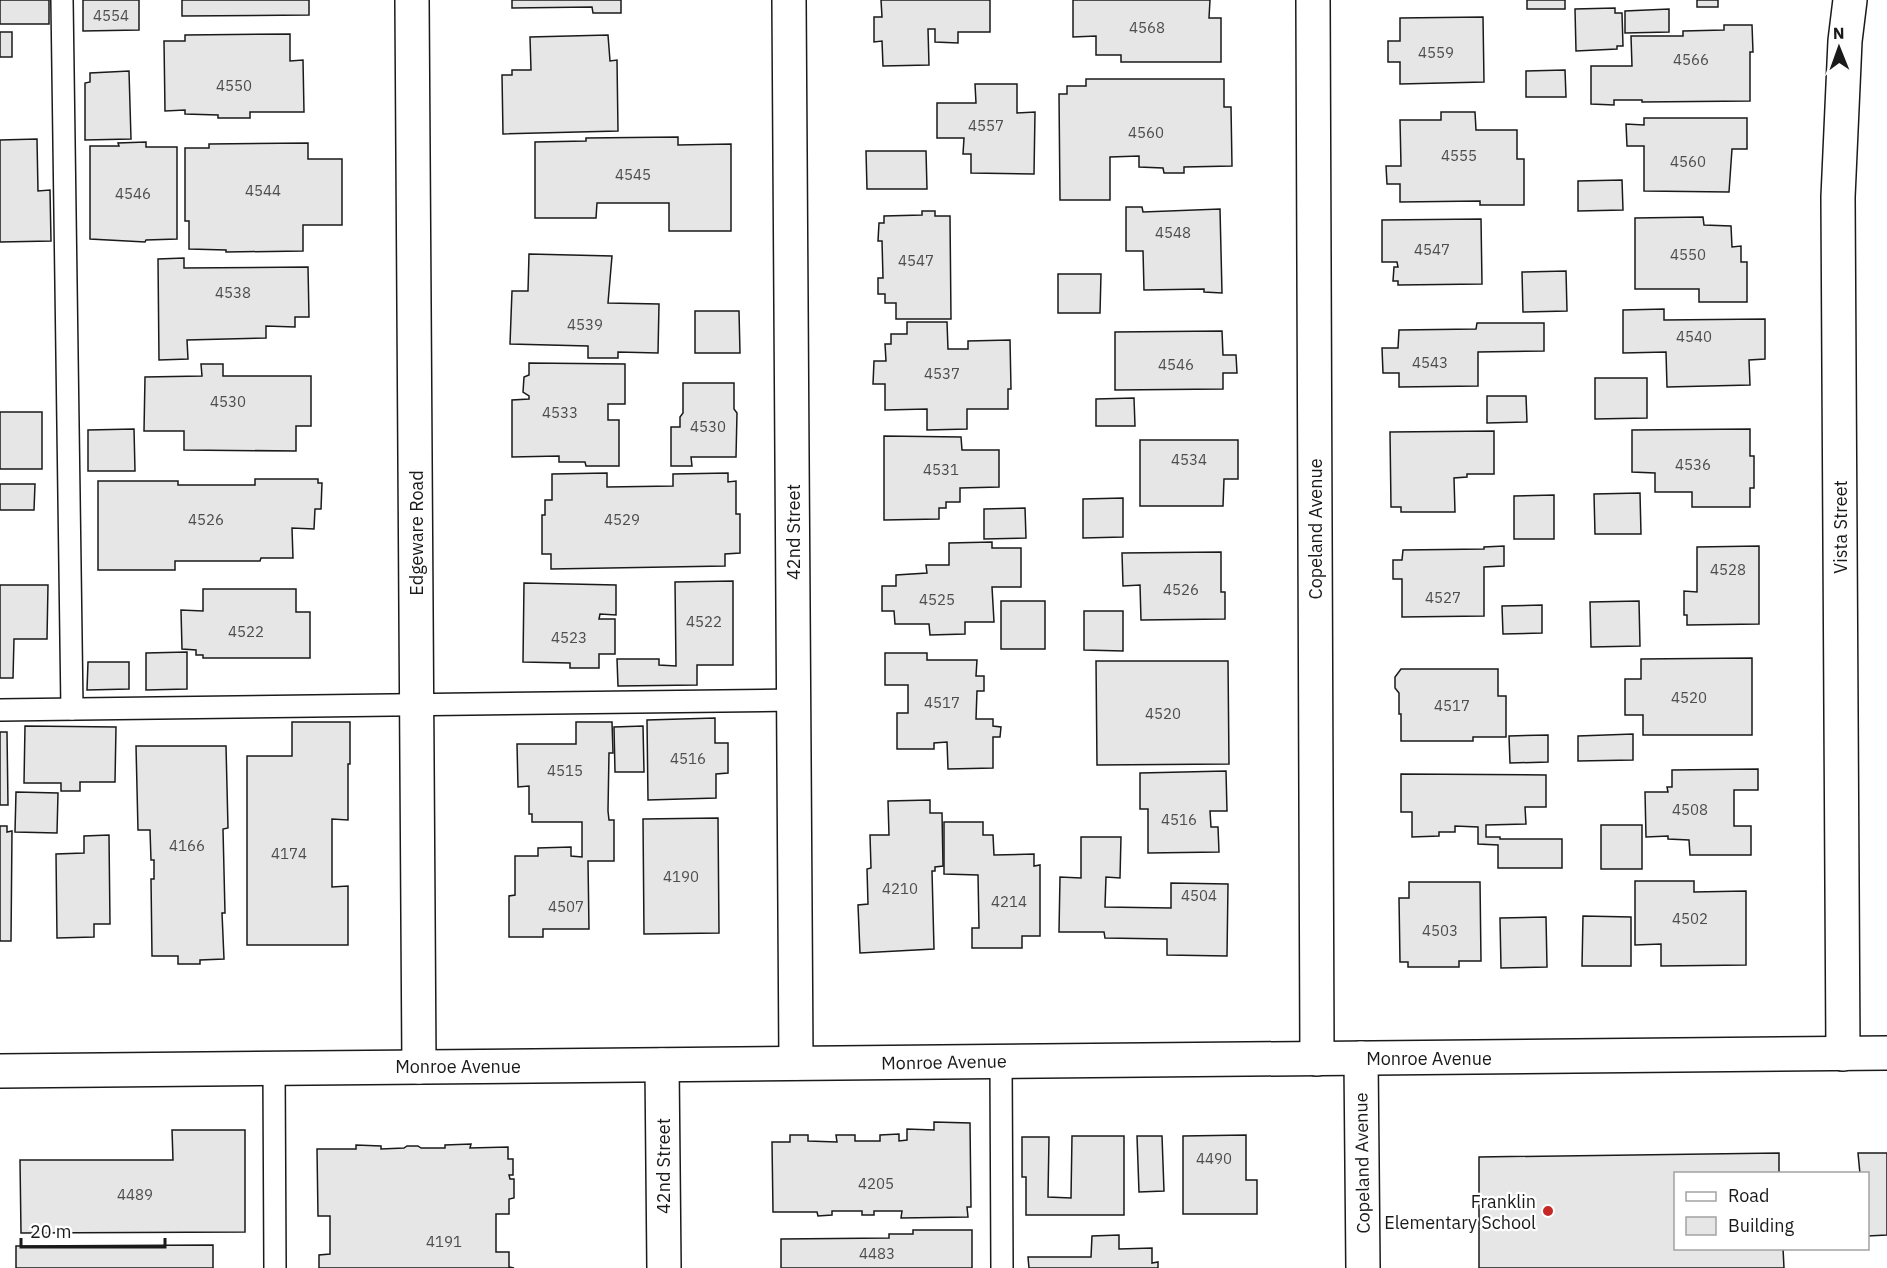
<svg xmlns="http://www.w3.org/2000/svg" width="1887" height="1268" font-family="'IBM Plex Sans',sans-serif">
<style>
.building{fill:#e6e6e6;stroke:#1a1a1a;stroke-width:1.5}
.lines{fill:none;stroke-linecap:round;stroke-linejoin:round}
.lane-casing{stroke:#1a1a1a;stroke-width:24}
.street-casing{stroke:#1a1a1a;stroke-width:36}
.lane{stroke:#fff;stroke-width:21}
.street{stroke:#fff;stroke-width:33}
.poi-dot{fill:#c62828;stroke:#fff;stroke-width:2}
.labels{text-anchor:middle;dominant-baseline:central;stroke-width:4.5;stroke-linejoin:round;paint-order:stroke}
.number-label{font-size:15px;fill:#4d4d4d}
.street-label{font-size:18px;fill:#1a1a1a;stroke:#fff}
.poi-label{font-size:18px;fill:#1a1a1a;stroke:#fff;text-anchor:end}
</style>
<rect width="100%" height="100%" fill="#fff"/>
<g class="building">
<rect x="0" y="0" width="49" height="24"/>
<path d="M83,0H139V30L83,31Z"/>
<path d="M182,0H309V15L182,16Z"/>
<path d="M512,0H621V13H593L592,7L512,8Z"/>
<path d="M881,0H990V32H958V43L935,42V29H928L929,65L883,66L882,41L874,42V17H882Z"/>
<path d="M1073,0H1210L1209,18H1221V62H1121V55H1096V36L1073,37Z"/>
<rect x="1527" y="0" width="38" height="9"/>
<rect x="1697" y="0" width="21" height="7"/>
<path d="M1615,8V13H1622L1623,46H1617V49L1576,51L1575,9Z"/>
<path d="M1669,9V32L1625,33V11Z"/>
<path d="M1483,17L1484,82L1400,84V62H1388V41H1400V18Z"/>
<path d="M1724,25H1752L1753,52H1750V101L1642,102V100H1614V105L1591,104V66H1632L1631,36H1683V31L1724,30Z"/>
<rect x="0" y="32" width="12" height="25"/>
<path d="M290,34V61L303,60L304,112H250V118H218V115L185,114V110L165,111L164,41H185V35Z"/>
<path d="M608,35L610,61L617,60L618,131L503,134L502,75H512V70H531L530,37Z"/>
<path d="M1565,70L1566,97H1526V71Z"/>
<path d="M129,71L131,139L85,140V83L90,82V73Z"/>
<path d="M1086,79H1224V107H1231L1232,166L1184,167V173H1164L1163,168L1139,167V156L1110,157V200H1060L1059,94H1067V86H1086Z"/>
<path d="M975,84H1017V113L1035,112L1034,174L971,173V154H963L964,138H937V103H976Z"/>
<path d="M1441,112H1475L1476,130H1517V159H1524V205H1480V201L1400,202V184H1387L1386,166H1401L1400,120H1441Z"/>
<path d="M1644,118H1747V149H1732L1729,192L1644,191V146H1627L1626,124L1644,125Z"/>
<path d="M678,137V145L731,144V231H669V203H597L596,218H535V142L586,141V138Z"/>
<path d="M37,139L38,191L50,190L51,241L0,242V140Z"/>
<path d="M146,142V147H177V239L146,240L145,242L90,239V146H119L118,143Z"/>
<path d="M308,143V159H342V225H303V251L226,252V250L189,249V221H185V148H209V144Z"/>
<path d="M866,151H926L927,189H867Z"/>
<path d="M1622,180L1623,210L1578,211V181Z"/>
<path d="M1126,207H1142L1143,212L1220,209L1222,293L1204,292V289L1144,290L1143,251H1126Z"/>
<path d="M922,211H935V216H950L951,319H896V303H885V294H878V278H883L882,241H878L879,223H884V216L922,215Z"/>
<path d="M1703,217L1704,225L1731,226L1732,247L1741,246V262H1747V302H1699V289H1635V218Z"/>
<path d="M1481,219L1482,284L1398,285V281H1393L1394,267H1398L1397,262H1382V220Z"/>
<path d="M529,254L612,256L608,303L659,304L658,353L618,352V358H588V346L510,344L512,291H528Z"/>
<path d="M184,258V268L308,267L309,317H295V327L266,326V338L187,340L188,359L159,360L158,259Z"/>
<path d="M1566,271L1567,311L1523,312L1522,272Z"/>
<path d="M1058,274H1101L1100,313H1058Z"/>
<path d="M1664,309V320L1765,319V359L1749,360L1750,385L1667,387L1666,352L1623,353V310Z"/>
<path d="M695,311H739L740,353H695Z"/>
<path d="M907,322H947L948,349H968V341L1010,340L1011,389H1008V409H967V429L927,430V409L885,410V384H873L874,361H886L885,344H891V334H907Z"/>
<path d="M1477,323H1544V351L1478,352V386L1399,387V373H1383L1382,348H1398L1399,330L1476,329Z"/>
<path d="M1222,331L1223,355H1236L1237,373H1223V389L1115,390V332Z"/>
<path d="M529,363L625,364V404H608V420H619V466H586L585,462H559V456L512,457V400L529,399V396L523,392L524,377L529,375Z"/>
<path d="M201,364H223V376H311V426H296V451L184,450V431H144L145,377L202,376Z"/>
<path d="M1595,378H1647V418L1595,419Z"/>
<path d="M683,383H734V409L737,413L736,457H691L692,466H671V427H680V417L683,413Z"/>
<path d="M1487,396H1526L1527,422L1487,423Z"/>
<path d="M1134,398L1135,426H1096V399Z"/>
<rect x="0" y="412" width="42" height="57"/>
<path d="M134,429L135,471H88V430Z"/>
<path d="M1750,429V456H1754V488H1750V507H1692V492H1655V473L1632,472V430Z"/>
<path d="M1494,431V474H1467V477L1454,478L1455,512H1401V507H1391L1390,432Z"/>
<path d="M884,436L961,437L962,450H999V487L960,488V502H946V508H939V519L884,520Z"/>
<path d="M1140,440H1238V479H1224L1223,506H1140Z"/>
<path d="M607,473V487L673,486V474L728,473V482L736,481V514H740V553L725,554V566L551,569V554H542V515H545V500H552V474Z"/>
<path d="M255,479H318V483H322L321,509H315L314,529L292,528L293,558H261L260,561H175V570H98V481H178V485H255Z"/>
<path d="M0,484H35L34,510H0Z"/>
<path d="M1640,493L1641,534H1595L1594,494Z"/>
<path d="M1554,495V539H1514V496Z"/>
<path d="M1123,498V537L1083,538V499Z"/>
<path d="M1025,508L1026,538L984,539V509Z"/>
<path d="M992,542V548H1021V587H992L994,622H965V634L930,635L929,624H895L894,611H882V586H896V575L927,573L926,565H949V543Z"/>
<path d="M1504,546V566L1484,567V616L1402,617V579H1393V560H1402L1403,550L1484,549V547Z"/>
<path d="M1759,546V624L1687,625V615H1684V591L1697,592V547Z"/>
<path d="M1221,552V592H1225V619L1141,620L1140,585L1123,586L1122,553Z"/>
<path d="M733,581V665H697V685L618,686L617,659H659V665L676,666L675,582Z"/>
<path d="M524,583L616,585V615L600,614L599,619H615V654H599V668H570V663L523,662Z"/>
<path d="M0,585H48L47,639H14L13,678H0Z"/>
<path d="M203,589H296V612H310V658H203V655H196V650L182,649L181,610L203,611Z"/>
<rect x="1001" y="601" width="44" height="48"/>
<path d="M1639,601L1640,646L1591,647L1590,602Z"/>
<path d="M1542,605V633L1503,634L1502,606Z"/>
<path d="M1084,611H1123V651L1084,650Z"/>
<path d="M187,652V689L146,690V653Z"/>
<path d="M885,653H927V660H977L976,676H984V691H977L976,719H993V726L1001,727L1000,737H993V768L948,769L947,742L934,743V749H897V713H908V685H885Z"/>
<path d="M1752,658V735H1643V715H1625V679H1641V659Z"/>
<path d="M1096,661H1228L1229,764L1097,765Z"/>
<path d="M88,662H129V689L87,690Z"/>
<path d="M1401,669H1498V696H1506V737H1473V741H1401V714H1399V693L1395,688V677Z"/>
<path d="M715,718V743H728V773L716,774V798L648,800L647,720Z"/>
<path d="M292,722H350V764H348V820L332,819V887L348,886V945H247V756H292Z"/>
<path d="M576,722H612L613,753H609L608,811L609,820H614V861H588L589,929H543V937H509V896L515,895V856H538V848L571,847V856L582,857V822H532V814H529V786L518,787L517,744H576Z"/>
<path d="M25,726L116,727L115,782H80V791H61V783H24Z"/>
<path d="M643,726L644,772H615L614,727Z"/>
<path d="M0,732H7L8,805H0Z"/>
<path d="M1633,734V760L1578,761V736Z"/>
<path d="M1548,735V762L1510,763L1509,736Z"/>
<path d="M136,746H226L228,828L223,829L225,913H222L224,959L200,960V964H178V956H152L151,879H154V860H151L150,830H138Z"/>
<path d="M1758,769V790H1734V826H1751V855H1690L1689,840L1668,839V836L1646,837L1645,792H1668L1667,787H1672V770Z"/>
<path d="M1226,771L1227,811H1210L1211,827H1218L1219,852L1148,853V809H1140V773Z"/>
<path d="M1401,774L1546,775V807H1525L1526,824L1486,825V837H1500V839H1562V868H1498V845L1478,844V827L1455,826V832H1439V836L1412,837V812H1401Z"/>
<path d="M16,792L58,793L57,833L15,832Z"/>
<path d="M930,800V813H942L943,866L935,867V871H932L934,949L860,953L858,905L868,904L867,869L871,868L870,835H889L888,801Z"/>
<path d="M718,818L719,933L644,934L643,819Z"/>
<path d="M944,822H983V835H993L994,855L1034,854V866L1040,865V936H1022V948H972V928H979L978,875L944,874Z"/>
<rect x="1601" y="825" width="41" height="44"/>
<path d="M0,826H7V832L12,831L11,941H0Z"/>
<path d="M109,835L110,924H94V937L57,938L56,854L84,853V836Z"/>
<path d="M1081,837H1121L1120,878L1106,877L1105,907L1171,908V883L1228,884L1227,956L1167,955V939L1105,938L1104,932H1059L1060,877L1081,878Z"/>
<path d="M1635,881H1694V892L1746,891V965L1661,966V944L1635,945Z"/>
<path d="M1409,882H1480L1481,961H1459V967H1408V962H1400L1399,898H1409Z"/>
<path d="M1583,916L1631,917V966H1582Z"/>
<path d="M1546,917L1547,967L1501,968L1500,918Z"/>
<path d="M934,1122L970,1123L971,1207H967L968,1217L901,1218L902,1211H874V1215H862V1211H832V1215L818,1216L817,1212H773L772,1142H790V1135H808V1141L837,1142L836,1135H855V1141H880V1135L899,1134V1141L907,1140V1129L934,1130Z"/>
<path d="M172,1130H245V1232L21,1233L20,1160H173Z"/>
<path d="M1246,1135V1180H1257V1214H1183V1136Z"/>
<path d="M1072,1136H1124V1215H1026V1177H1022V1137H1049L1048,1197L1071,1198Z"/>
<path d="M1137,1136H1162L1164,1191L1139,1192Z"/>
<path d="M471,1144L470,1148L508,1147V1159H513V1175H509L510,1179H514V1198L509,1199V1214H496V1252H509V1267L514,1268H319V1255L330,1254V1216H318L317,1149H356V1145L381,1146V1149L404,1148L407,1146H418L421,1148H445V1145Z"/>
<path d="M1779,1153V1174H1676V1248H1783L1784,1268H1479V1157Z"/>
<path d="M1858,1153H1887V1235L1868,1236V1174H1860Z"/>
<path d="M913,1230H972V1268H781V1239L889,1238V1234H913Z"/>
<path d="M1119,1235V1249L1152,1248V1263L1158,1262V1268H1029L1028,1257H1091L1092,1236Z"/>
<path d="M213,1245V1268H16V1246Z"/>
</g>
<g class="lines">
<g class="lane-casing">
<g id="lane">
<path d="M62,0L72,709"/>
<path d="M0,710L794,700"/>
<path d="M1001,1061L1002,1268"/>
<path d="M274,1068L275,1268"/>
</g>
</g>
<g class="street-casing">
<g id="street">
<path d="M412,0L419,1067"/>
<path d="M789,0L796,1063"/>
<path d="M1313,0L1317,1059"/>
<path d="M1843,1054L1838,197L1845,41L1850,0"/>
<path d="M1361,1058L1363,1268"/>
<path d="M662,1065L664,1268"/>
<path d="M0,1071L1887,1053"/>
</g>
</g>
<use href="#lane" class="lane"/>
<use href="#street" class="street"/>
</g>
<circle class="poi-dot" cx="1548" cy="1211" r="6"/>
<g class="labels">
<g class="number-label">
<text x="111" y="15">4554</text>
<text x="1147" y="27">4568</text>
<text x="1436" y="52">4559</text>
<text x="1691" y="59">4566</text>
<text x="234" y="85">4550</text>
<text x="986" y="125">4557</text>
<text x="1146" y="132">4560</text>
<text x="1459" y="155">4555</text>
<text x="1688" y="161">4560</text>
<text x="633" y="174">4545</text>
<text x="263" y="190">4544</text>
<text x="133" y="193">4546</text>
<text x="1173" y="232">4548</text>
<text x="1432" y="249">4547</text>
<text x="1688" y="254">4550</text>
<text x="916" y="260">4547</text>
<text x="233" y="292">4538</text>
<text x="585" y="324">4539</text>
<text x="1694" y="336">4540</text>
<text x="1430" y="362">4543</text>
<text x="1176" y="364">4546</text>
<text x="942" y="373">4537</text>
<text x="228" y="401">4530</text>
<text x="560" y="412">4533</text>
<text x="708" y="426">4530</text>
<text x="1189" y="459">4534</text>
<text x="1693" y="464">4536</text>
<text x="941" y="469">4531</text>
<text x="206" y="519">4526</text>
<text x="622" y="519">4529</text>
<text x="1728" y="569">4528</text>
<text x="1181" y="589">4526</text>
<text x="1443" y="597">4527</text>
<text x="937" y="599">4525</text>
<text x="704" y="621">4522</text>
<text x="246" y="631">4522</text>
<text x="569" y="637">4523</text>
<text x="1689" y="697">4520</text>
<text x="942" y="702">4517</text>
<text x="1452" y="705">4517</text>
<text x="1163" y="713">4520</text>
<text x="688" y="758">4516</text>
<text x="565" y="770">4515</text>
<text x="1690" y="809">4508</text>
<text x="1179" y="819">4516</text>
<text x="187" y="845">4166</text>
<text x="289" y="853">4174</text>
<text x="681" y="876">4190</text>
<text x="900" y="888">4210</text>
<text x="1199" y="895">4504</text>
<text x="1009" y="901">4214</text>
<text x="566" y="906">4507</text>
<text x="1690" y="918">4502</text>
<text x="1440" y="930">4503</text>
<text x="1214" y="1158">4490</text>
<text x="876" y="1183">4205</text>
<text x="135" y="1194">4489</text>
<text x="444" y="1241">4191</text>
<text x="877" y="1253">4483</text>
</g>
<g class="street-label">
<text transform="translate(1840 527) rotate(-90)">Vista Street</text>
<text transform="translate(1315 529) rotate(-90)">Copeland Avenue</text>
<text transform="translate(793 532) rotate(-90)">42nd Street</text>
<text transform="translate(416 533) rotate(-90)">Edgeware Road</text>
<text x="1429" y="1058">Monroe Avenue</text>
<text transform="translate(944 1062) rotate(-1)">Monroe Avenue</text>
<text x="458" y="1066">Monroe Avenue</text>
<text transform="translate(1362 1163) rotate(-91)">Copeland Avenue</text>
<text transform="translate(663 1166) rotate(-90)">42nd Street</text>
</g>
<g class="poi-label">
<text x="1536" y="1201">Franklin<tspan x="1536" dy="21">Elementary School</tspan></text>
</g>
</g>
<rect x="1674" y="1172" width="195" height="78" fill="#ffffff" stroke="#a3a3a3" stroke-width="1.5"/>
<rect x="1686" y="1192" width="30" height="9" fill="#ffffff" stroke="#a3a3a3" stroke-width="1.5"/>
<text x="1728" y="1202" font-size="18" fill="#1a1a1a">Road</text>
<rect x="1686" y="1217" width="30" height="18" fill="#e6e6e6" stroke="#a3a3a3" stroke-width="1.5"/>
<text x="1728" y="1232" font-size="18" fill="#1a1a1a">Building</text>
<g transform="translate(1839 48) rotate(359)" stroke="#ffffff" stroke-width="4.5" paint-order="stroke">
<path d="M0-4.5L10 22L0 15L-10 22Z" fill="#1a1a1a"/>
<text y="-9" font-size="16" font-weight="bold" text-anchor="middle" fill="#1a1a1a">N</text>
</g>
<path d="M21 1238v9h144v-9" fill="none" stroke="#1a1a1a" stroke-width="3"/>
<text x="30" y="1238" font-size="18" fill="#1a1a1a" stroke="#ffffff" stroke-width="4.5" paint-order="stroke">20 m</text>
</svg>
